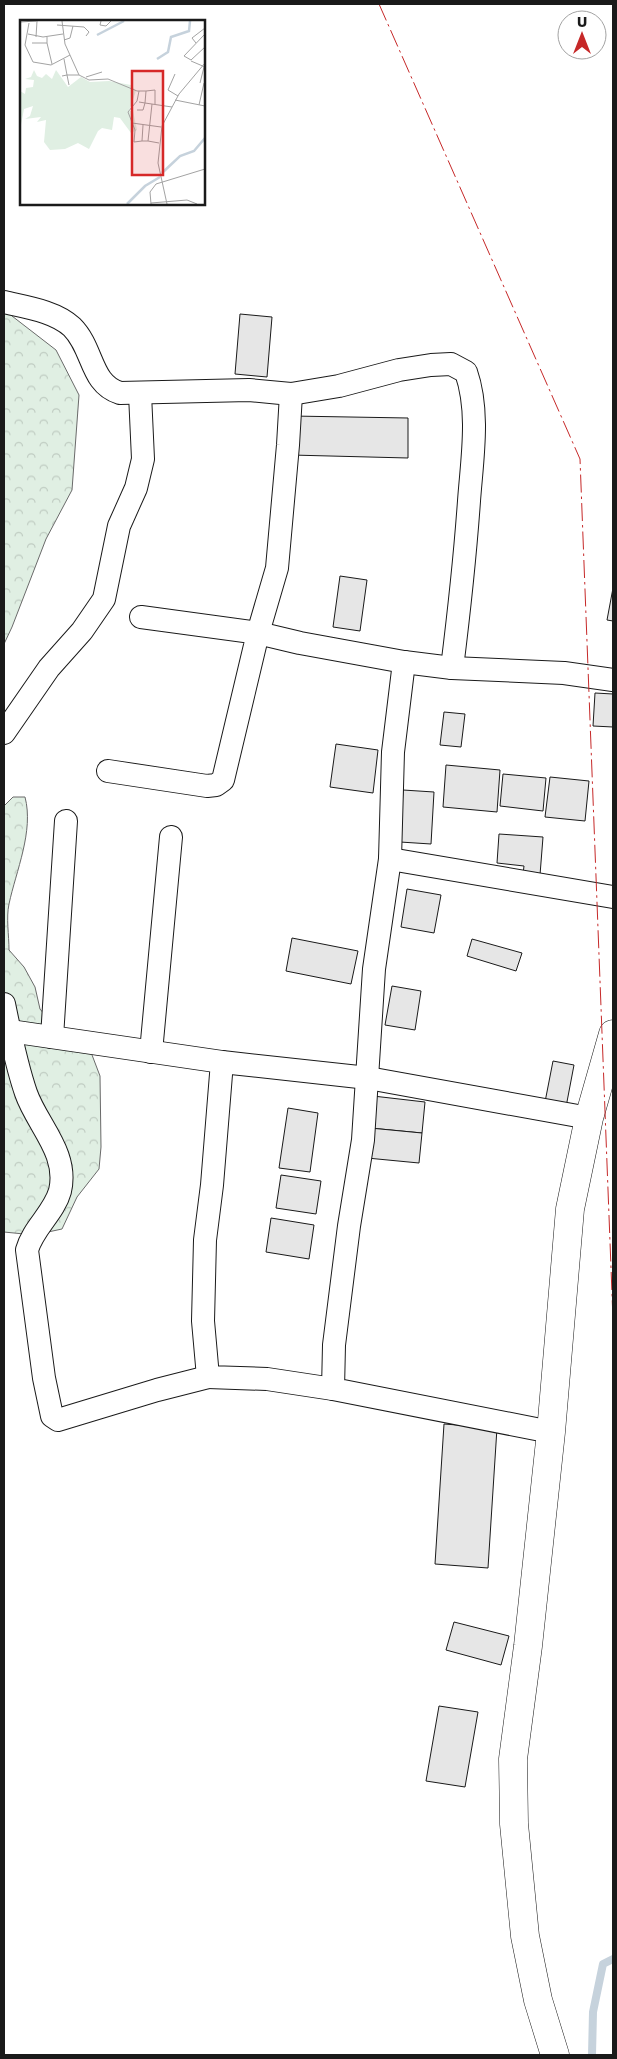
<svg xmlns="http://www.w3.org/2000/svg" width="617" height="2059" font-family="'Golos Text',sans-serif">
<style>
.forest{fill:url(#forest-crowns);stroke:#6a6a6a}
.lines{fill:none;stroke-linecap:round;stroke-linejoin:round}
.stream{stroke:#c6d2dc;stroke-width:8}
.building{fill:#e6e6e6;stroke:#1a1a1a}
.street-casing{stroke:#1a1a1a;stroke-width:24}
.primary-casing{stroke:#1a1a1a;stroke-width:29}
.street{stroke:#fff;stroke-width:22}
.primary{stroke:#fff;stroke-width:28}
.power{stroke:#c62828;stroke-width:1;stroke-dasharray:18 4 2.5 4;stroke-linecap:butt}
.inset-river{fill:none;stroke:#c6d2dc;stroke-width:2.5}
.inset-road{fill:none;stroke:#a3a3a3;stroke-width:1}
.view{fill:#d62828;fill-opacity:0.15;stroke:#d62828;stroke-width:2.5}
.inset-edge{fill:none;stroke:#1a1a1a;stroke-width:2.5}
</style>
<defs>
<pattern id="forest-crowns" width="20" height="18" patternUnits="userSpaceOnUse" patternTransform="scale(1.25)"><rect width="20" height="18" fill="#e0efe3"/><path d="M2 6a3 3 0 1 1 6 0M12 15a3 3 0 1 1 6 0" fill="none" stroke="#c0ccc2"/></pattern>
</defs>
<rect width="100%" height="100%" fill="#fff"/>
<g class="forest">
<path d="M4,306L12,316L56,350L79,395L72,490L46,539L12,627L4,644Z"/>
<path d="M13,797H25C34,831 16,871 9,904C6,918 9,935 9,950L24,967L35,987L40,1009L54,1026L89,1047L100,1076L101,1147L99,1169L77,1197L62,1229L34,1235L4,1232V806Z"/>
</g>
<g class="lines">
<path class="stream" d="M592,2055L593,2012L603,1964L613,1959"/>
</g>
<g class="building">
<path d="M240,314L272,317L267,377L235,374Z"/>
<path d="M292,416L408,418V458L291,455Z"/>
<path d="M340,576L367,580L360,631L333,627Z"/>
<path d="M613,588V621L607,620Z"/>
<path d="M595,693L613,694V727L593,726Z"/>
<path d="M444,712L465,714L461,747L440,745Z"/>
<path d="M336,744L378,750L373,793L330,787Z"/>
<path d="M446,765L500,770L497,812L443,807Z"/>
<path d="M503,774L546,778L543,811L500,806Z"/>
<path d="M550,777L589,781L585,821L545,817Z"/>
<path d="M403,790L434,792L431,844L400,842Z"/>
<path d="M499,834L543,837L540,875L523,874L524,866L497,863Z"/>
<path d="M407,889L441,895L434,933L401,927Z"/>
<path d="M292,938L358,951L351,984L286,971Z"/>
<path d="M472,939L522,953L516,971L467,956Z"/>
<path d="M392,986L421,991L415,1030L385,1025Z"/>
<path d="M553,1061L574,1065L566,1107L545,1102Z"/>
<path d="M373,1096L425,1102L422,1133L370,1128Z"/>
<path d="M288,1108L318,1113L310,1172L279,1168Z"/>
<path d="M370,1128L422,1133L419,1163L367,1158Z"/>
<path d="M281,1175L321,1181L316,1214L276,1208Z"/>
<path d="M271,1218L314,1225L309,1259L266,1252Z"/>
<path d="M444,1424L497,1428L488,1568L435,1564Z"/>
<path d="M454,1622L509,1636L501,1665L446,1650Z"/>
<path d="M439,1706L478,1712L465,1787L426,1781Z"/>
</g>
<g class="lines">
<g class="street-casing">
<g id="street">
<path d="M4,302C25,307 55,311 72,327C94,349 90,384 120,393L249,390L291,394L288,445L277,568L258,633L300,643L404,662L452,668L564,673L613,680"/>
<path d="M291,394L339,386L399,370L431,365L451,364L466,372C480,412 472,459 469,501C465,557 459,612 452,668"/>
<path d="M404,662L393,752L390,859L374,969L363,1140L349,1226L334,1345L333,1389L551,1432"/>
<path d="M4,733L49,668L82,631L104,599L119,526L136,488L143,459L140,394"/>
<path d="M108,771L207,786L216,785L223,780L258,633L141,617"/>
<path d="M390,859L613,897"/>
<path d="M4,1004C10,1033 16,1064 26,1093C37,1125 69,1153 60,1191C54,1213 33,1228 27,1250L44,1378L52,1416L58,1420L157,1390L208,1377"/>
<path d="M10,1031L222,1062L368,1078L589,1118"/>
<path d="M52,1037L66,821"/>
<path d="M151,1052L171,837"/>
<path d="M222,1062L212,1185L205,1240L203,1321L208,1377L267,1379L333,1389"/>
</g>
</g>
<g class="primary-casing">
<path id="primary" d="M555,2055L538,2000L525,1936L514,1824L513,1759L528,1646L551,1432L570,1209L589,1118L613,1034"/>
</g>
<use href="#street" class="street"/>
<use href="#primary" class="primary"/>
<path class="power" d="M379,4L580,459L613,1320"/>
</g>
<g transform="translate(20 20)">
<rect width="185" height="185" fill="#fff"/>
<path d="M14,50L17,56L22,58L26,54L32,59L36,50L48,67L61,57L70,62L89,61L111,65L116,71L109,91H113L117,110L111,113L100,98L94,97L92,110L82,108L78,111L69,129L58,123L45,129L30,130L24,122L26,100L17,102L21,97L5,99L10,96L13,86L4,89L0,110V71L5,74L6,68L13,67L14,60L5,59L11,57Z" fill="#e0efe3"/>
<path class="inset-river" d="M77,15L104,1M137,39L148,32L151,17L169,11L170,1M142,153L160,136L174,131L185,118M107,184L125,166L140,157"/>
<path class="inset-road" d="M42,1L45,24L59,55L69,60L88,59L117,71H126L125,83L152,87M81,1L80,5L86,6L91,1M0,2L16,1M9,3L5,25L13,42L31,45L50,35M37,5L64,7L69,12L66,16M8,14L23,17L43,14M184,15L164,36L171,40L185,27M16,17L17,1M44,20L50,18L53,6M12,23H27V17M27,23L32,44M176,23L172,18L185,8M44,39L47,55H59M171,41L185,47M155,54L148,70L158,76M42,56L47,55L49,65M66,57L82,52M180,63L184,47M119,71L117,81L108,92L115,110L114,122L122,121M126,71L135,70V84M155,80L185,86M132,84L128,121L139,123M179,85L184,63M117,90H123L125,83L119,82M112,103L141,107M123,105L122,121H128M131,183L167,180L177,184M131,184L130,172L136,164L185,149M147,184L138,143L142,106L159,74L185,43"/>
<path class="view" d="M112,51H143V155H112Z"/>
<rect width="185" height="185" class="inset-edge"/>
</g>
<rect width="617" height="2059" fill="none" stroke="#1a1a1a" stroke-width="10"/>
<g transform="translate(582 35)"><circle r="24" fill="#ffffff" stroke="#a3a3a3"/>
<path d="M0-4L9 19L0 12L-9 19Z" fill="#c62828"/>
<text y="-8" font-size="14" font-weight="bold" text-anchor="middle" fill="#1a1a1a">U</text>
</g>
</svg>
